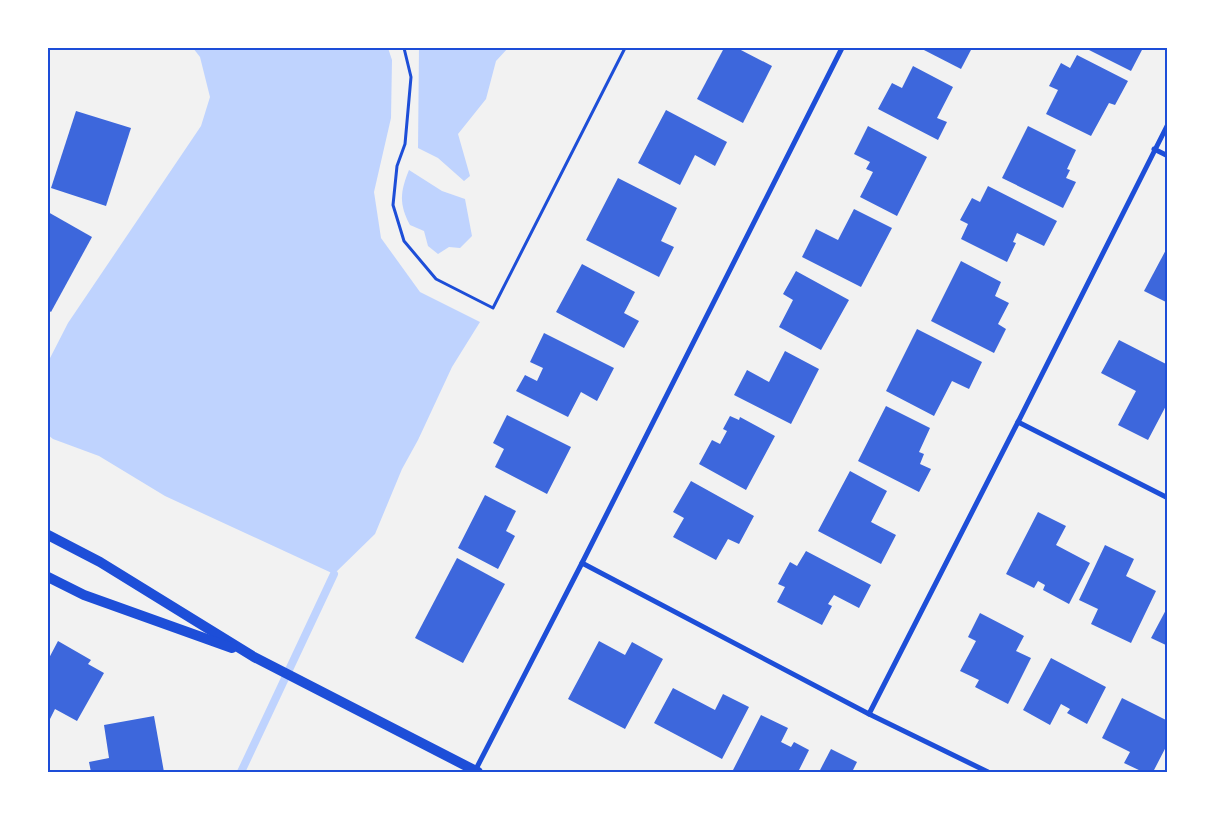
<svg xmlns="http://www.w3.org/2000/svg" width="1215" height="820" font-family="'Source Sans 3',sans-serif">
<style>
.water{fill:#bfd3fe}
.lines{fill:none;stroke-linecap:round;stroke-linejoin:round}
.stream{stroke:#bfd3fe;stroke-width:8}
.building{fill:#3d67dc}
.path{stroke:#1d4ed8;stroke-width:3}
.minor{stroke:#1d4ed8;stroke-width:5}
.secondary{stroke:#1d4ed8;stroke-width:10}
.neatline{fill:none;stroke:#1d4ed8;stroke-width:2}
</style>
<rect width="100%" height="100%" fill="#f2f2f2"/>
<g class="water">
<path d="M193,48H388L392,60L391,118L374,192L381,238L420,292L480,322L452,367L418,440L402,469L375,534L334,574L165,496L99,456L53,439L48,435V362L68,323L201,126L210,97L200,57Z"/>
<path d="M419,48H508L496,61L486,99L458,134L470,176L464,181L438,158L418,148Z"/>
<path d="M409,170L442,191L465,199L472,236L460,248L449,247L438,254L428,246L424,231L410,225C399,204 400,192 409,170Z"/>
</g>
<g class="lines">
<path class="stream" d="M241,772L334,574"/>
</g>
<g class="building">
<path d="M724,48H737L772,66L743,123L697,99Z"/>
<path d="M923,48H972L961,69L922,49Z"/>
<path d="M1085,48H1143L1131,71Z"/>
<path d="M1077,55L1128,81L1115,105L1109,103L1091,136L1046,114L1058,90L1049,86L1061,63L1070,68Z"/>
<path d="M913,66L953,87L937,118L947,122L938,140L878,109L892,83L902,88Z"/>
<path d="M666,110L727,142L715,166L695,155L680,185L638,163Z"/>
<path d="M76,111L131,128L106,206L51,188Z"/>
<path d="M868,126L927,157L897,216L860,197L873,172L866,169L870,162L854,154Z"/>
<path d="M1028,126L1076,150L1067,169L1070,170L1066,178L1076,182L1063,208L1002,178Z"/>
<path d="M618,178L677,208L661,241L674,247L659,277L586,240Z"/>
<path d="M988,186L1057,221L1044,246L1017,233L1013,242L1016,243L1007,262L961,239L968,224L960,220L972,198L980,202Z"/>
<path d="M854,209L892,228L861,287L802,257L816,229L838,240Z"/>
<path d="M48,212L92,237L51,312L48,310Z"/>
<path d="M1168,246V303L1144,291Z"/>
<path d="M961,261L1001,282L995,296L1009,303L998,324L1006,329L994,353L931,321Z"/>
<path d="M582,264L635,292L624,313L639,321L624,348L556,312Z"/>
<path d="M796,271L849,300L821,350L779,327L793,300L783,294Z"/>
<path d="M917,329L982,362L969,389L952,381L934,416L886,391Z"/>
<path d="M544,333L614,368L597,401L581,392L568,417L516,391L525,375L537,381L543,368L530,362Z"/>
<path d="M1119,340L1168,365V402L1148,440L1118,425L1136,391L1101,373Z"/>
<path d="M785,351L819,369L791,424L734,395L747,370L769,382Z"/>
<path d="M886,406L930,428L919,452L924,454L920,464L931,469L919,492L858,461Z"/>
<path d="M507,415L571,447L547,494L495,467L504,449L493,443Z"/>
<path d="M730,416L739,420L740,417L775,436L746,490L699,464L712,440L720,444L727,431L723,429Z"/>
<path d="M850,471L887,491L871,522L896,535L881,564L818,531Z"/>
<path d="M691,481L754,516L739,544L728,539L716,560L673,537L684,518L673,512Z"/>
<path d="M485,495L516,511L506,531L515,536L498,569L458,548Z"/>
<path d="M1038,512L1066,526L1056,545L1090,563L1069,604L1043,590L1045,585L1038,581L1034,588L1006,574Z"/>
<path d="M1105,545L1134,559L1126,576L1156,591L1131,643L1091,624L1098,609L1079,600Z"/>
<path d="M806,551L871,585L859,608L834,595L828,604L832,606L822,625L777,602L785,587L778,584L790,562L797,566Z"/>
<path d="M457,558L505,584L463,663L415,638Z"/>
<path d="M1168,606V646L1151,638Z"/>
<path d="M980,613L1024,636L1016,651L1031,658L1008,704L975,687L979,680L960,671L976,641L968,637Z"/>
<path d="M58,641L91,660L88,664L104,673L77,721L55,709L48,723V660Z"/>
<path d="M599,641L625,655L632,642L663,659L625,729L568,699Z"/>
<path d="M1051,658L1106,687L1087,724L1067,713L1070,709L1061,704L1050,725L1023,710Z"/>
<path d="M673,688L715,710L723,694L749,707L722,759L654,723Z"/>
<path d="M1122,698L1168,721V743L1153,772H1143L1124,763L1130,752L1102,738Z"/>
<path d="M761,715L788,728L781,742L791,747L794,742L809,750L798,772H732Z"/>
<path d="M154,716L164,772H91L89,762L109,758L104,725Z"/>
<path d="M831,749L857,762L852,772H819Z"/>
</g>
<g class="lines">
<path class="path" d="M404,48L411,77L405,144L397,166L393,205L404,241L436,279L493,308L625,48"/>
<g class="minor">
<path d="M1154,149L1168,156"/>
<path d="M1018,422L1168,498"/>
<path d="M582,563L869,714L988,772"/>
<path d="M869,714L1018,422L1168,124"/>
<path d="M475,771L582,563L842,48"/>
</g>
<g class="secondary">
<path d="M48,535L100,562L254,657L478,772"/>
<path d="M48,577L84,595L232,648"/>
</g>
</g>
<rect width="1215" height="820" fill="none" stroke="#ffffff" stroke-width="98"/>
<rect x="49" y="49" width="1117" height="722" class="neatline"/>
</svg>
